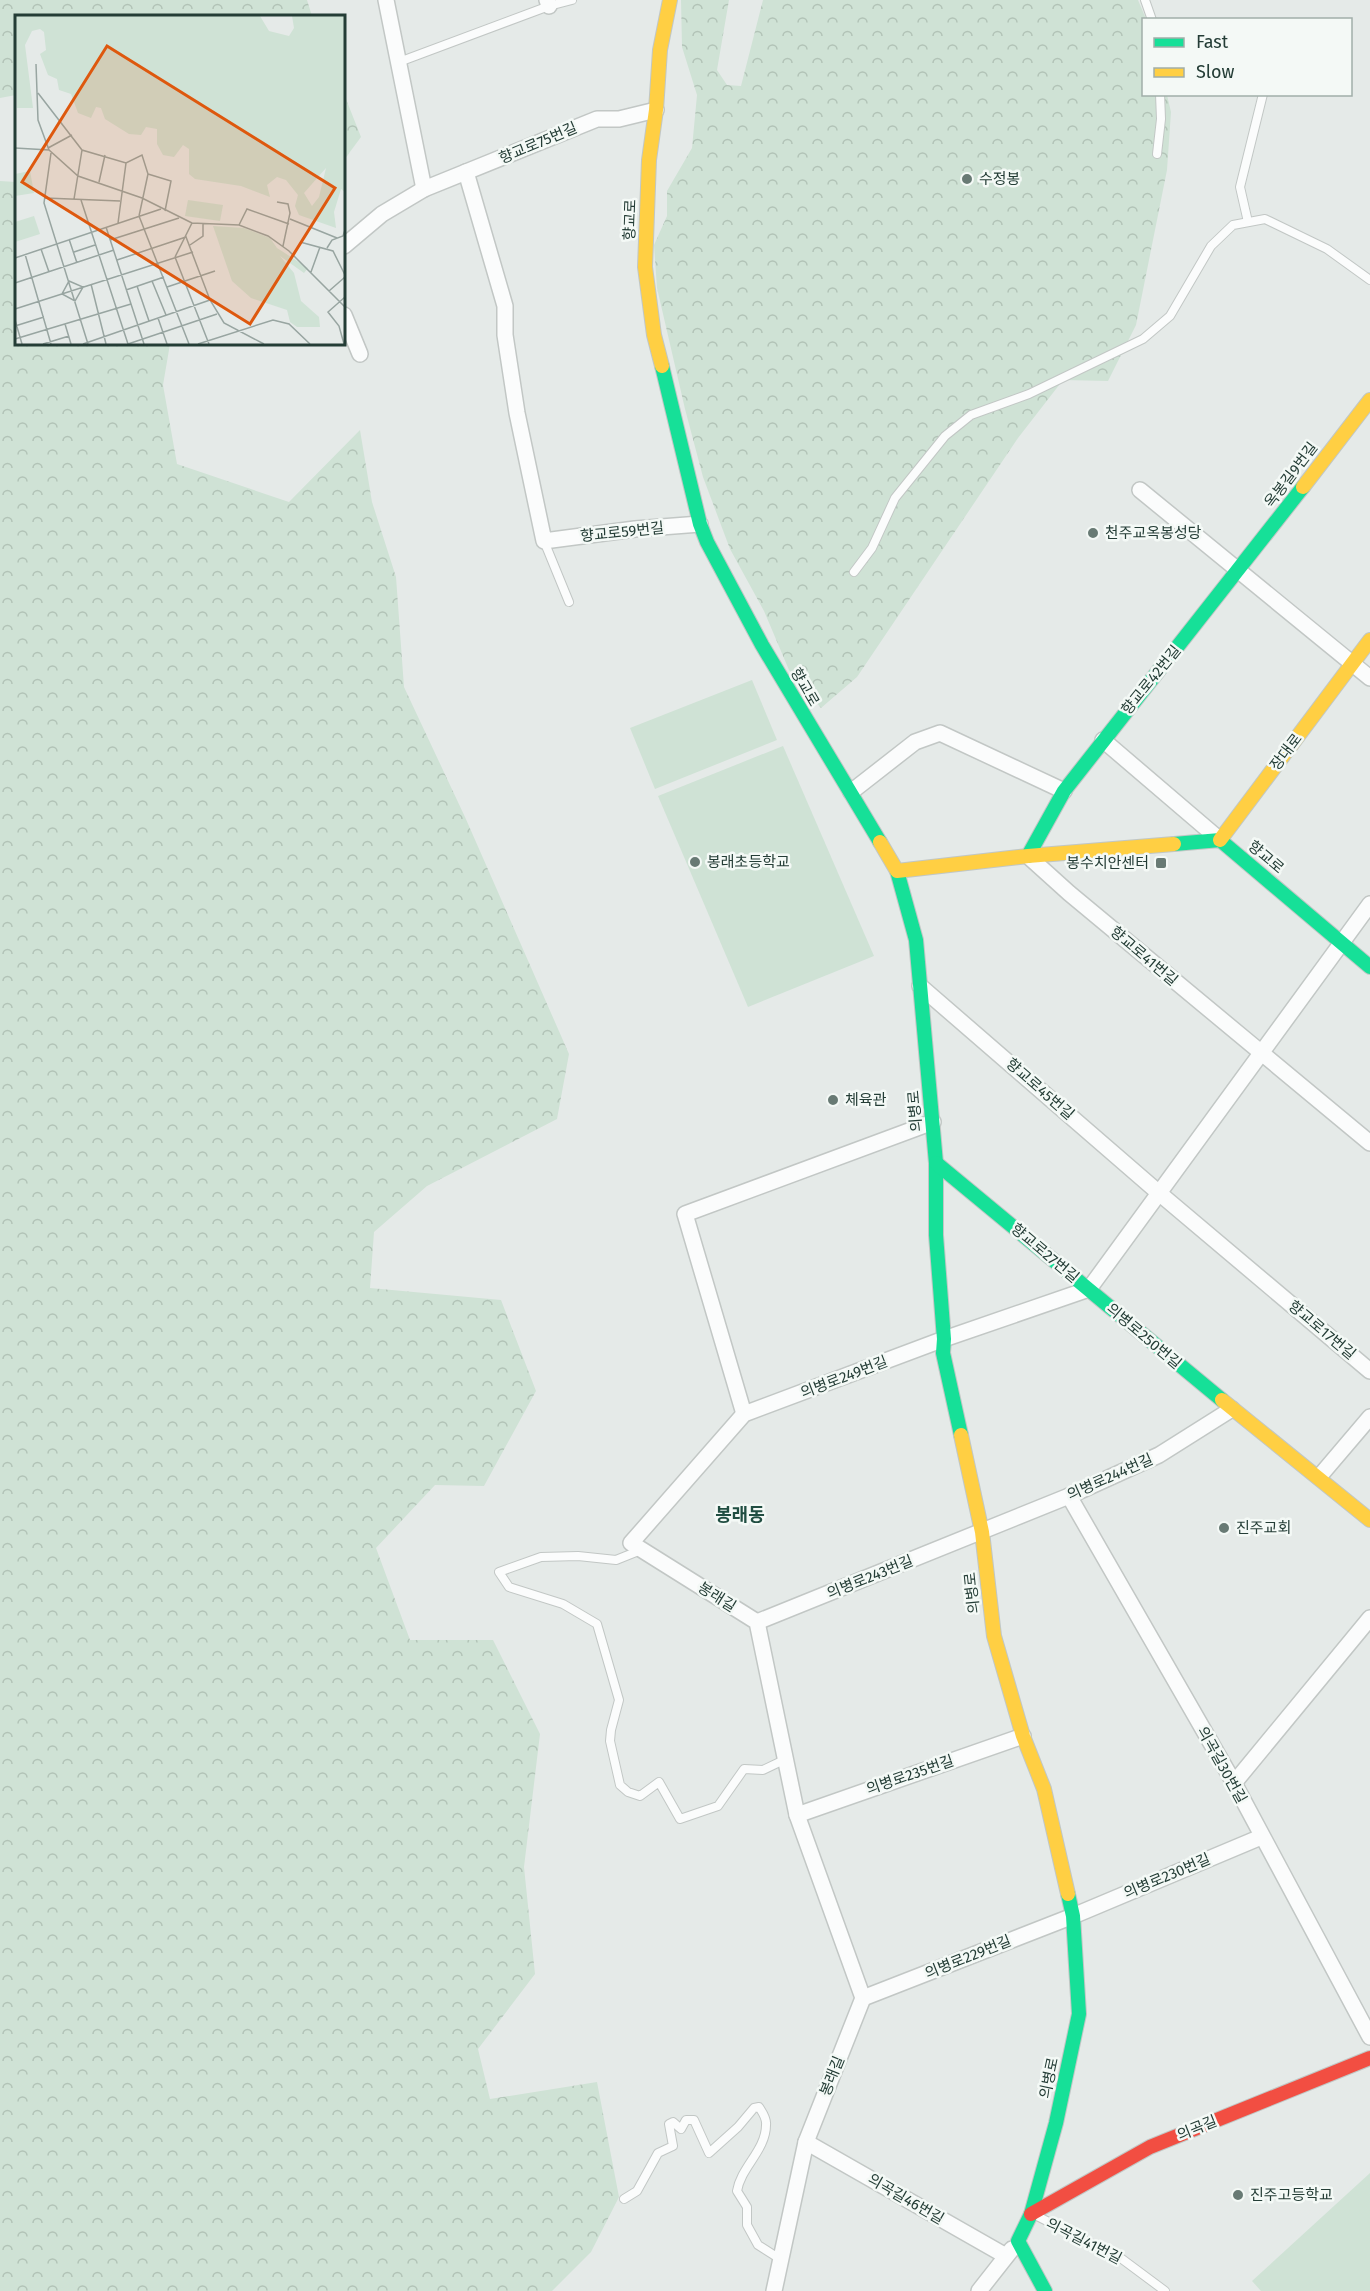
<svg xmlns="http://www.w3.org/2000/svg" width="1370" height="2291" font-family="'Fira Sans','Noto Sans KR',sans-serif">
<style>
.green{fill:#cfe2d5}
.forest{fill:url(#forest-crowns)}
.lines{fill:none;stroke-linecap:round;stroke-linejoin:round}
.lane-casing{stroke:#c2c7c5;stroke-width:10}
.street-casing{stroke:#c2c7c5;stroke-width:18}
.fast-casing{stroke:#c1c7c5;stroke-width:16}
.slow-casing{stroke:#c1c7c5;stroke-width:16}
.jam-casing{stroke:#c1c7c5;stroke-width:16}
.lane{stroke:#fbfcfc;stroke-width:8}
.street{stroke:#fbfcfc;stroke-width:15}
.fast{stroke:#16e098;stroke-width:14}
.slow{stroke:#ffcf43;stroke-width:14}
.jam{stroke:#f24e42;stroke-width:14}
.poi-dot{fill:#687a74;stroke:#f4f9f6;stroke-width:2}
.labels{text-anchor:middle;dominant-baseline:central;stroke-width:5;stroke-linejoin:round;paint-order:stroke}
.street-label{font-size:15px;fill:#243d36;stroke:#f4f9f6}
.poi-label{font-size:15px;fill:#243d36;stroke:#f4f9f6;text-anchor:start}
.quarter-label{font-size:18px;font-weight:bold;fill:#214e42;stroke:#f4f9f6}
.inset-road{fill:none;stroke:#98a5a1;stroke-width:1.5}
.view{fill:#de580e;fill-opacity:0.15;stroke:#de580e;stroke-width:3}
.inset-edge{fill:none;stroke:#243d36;stroke-width:3}
</style>
<defs>
<pattern id="forest-crowns" width="20" height="18" patternUnits="userSpaceOnUse" patternTransform="scale(1.5)"><rect width="20" height="18" fill="#cfe2d5"/><path d="M2 6a3 3 0 1 1 6 0M12 15a3 3 0 1 1 6 0" fill="none" stroke="#b2c3b7"/></pattern>
</defs>
<rect width="100%" height="100%" fill="#e5eae8"/>
<g class="green">
<path d="M752,680L777,740L655,789L630,728Z"/>
<path d="M783,746L874,956L748,1007L658,796Z"/>
<path d="M1370,2173V2291H1261L1252,2281Z"/>
</g>
<g class="forest">
<path d="M0,0H307L312,16H16V95L0,98Z"/>
<path d="M681,0H729L717,70L727,85L741,86L763,0H1138L1146,19L1144,20V94L1167,95L1171,112L1167,170L1136,325L1108,381L1063,380L1018,438L857,677L821,708L789,670L764,611L730,549L703,477L685,409L657,288L654,245L667,216V191L692,148L697,95L682,47Z"/>
<path d="M344,94L361,137L344,160Z"/>
<path d="M0,181L16,182V344H170L163,385L177,464L289,502L360,430L372,502L396,577L404,687L465,817L569,1054L557,1119L427,1186L374,1232L370,1288L501,1300L536,1391L484,1486L435,1485L376,1548L410,1640H493L540,1734L524,1867L535,1974L478,2049L490,2099L597,2082L619,2197L591,2252L552,2291H0Z"/>
</g>
<g class="lines">
<g class="lane-casing">
<g id="lane">
<path d="M1145,0L1152,20"/>
<path d="M399,62L549,6L572,0"/>
<path d="M1157,154L1161,119L1160,94"/>
<path d="M1248,222L1240,187L1263,94"/>
<path d="M544,541L569,602"/>
<path d="M854,572L872,548L895,498L945,436L971,415L1029,394L1143,339L1170,316L1211,246L1233,225L1265,219L1327,249L1370,280"/>
<path d="M641,1550L616,1560L578,1556L541,1557L499,1572L509,1587L563,1604L597,1624L619,1700L611,1730L610,1741L620,1785L628,1792L640,1796L659,1782L680,1819L718,1806L744,1769L763,1770L786,1759"/>
<path d="M624,2199L637,2191L658,2153L673,2146L669,2124L673,2122L681,2129L686,2120H694L709,2153L738,2127L754,2108L759,2107C762,2112 767,2118 766,2125C766,2150 741,2167 737,2191L747,2207V2225L758,2245L780,2259"/>
<path d="M1035,2215L1122,2259L1165,2291"/>
</g>
</g>
<g class="street-casing">
<g id="street">
<path d="M386,0L424,189"/>
<path d="M547,0L549,6"/>
<path d="M466,172L505,306V335L517,413L544,541L635,529L700,524"/>
<path d="M344,246L382,214L424,189L597,119H619L656,110"/>
<path d="M344,315L360,354"/>
<path d="M1140,490L1370,678"/>
<path d="M1103,740L1220,840"/>
<path d="M851,792L915,742L940,733L1064,791"/>
<path d="M1028,856L1069,893L1370,1143"/>
<path d="M920,986L1159,1193L1370,1371"/>
<path d="M744,1414L685,1214L933,1122"/>
<path d="M1319,1477L1370,1417"/>
<path d="M1069,1496L1234,1783L1370,2037"/>
<path d="M757,1622L1069,1496L1159,1455L1232,1409"/>
<path d="M1234,1783L1370,1618"/>
<path d="M797,1815L1023,1736"/>
<path d="M863,1998L1073,1916L1261,1837"/>
<path d="M806,2142L1006,2256"/>
<path d="M774,2291L806,2142L863,1998L797,1815L757,1622L631,1543L744,1414L944,1339L1089,1289L1370,904"/>
<path d="M979,2291L1012,2249"/>
</g>
</g>
<g class="fast-casing">
<g id="fast">
<path d="M662,366L700,524L707,542L762,645L880,842"/>
<path d="M1174,844L1220,840L1370,967"/>
<path d="M1028,856L1064,791L1303,487"/>
<path d="M897,871L916,940L936,1163V1235L944,1339L943,1353L961,1435"/>
<path d="M936,1163L1222,1400"/>
<path d="M1045,2291L1018,2241L1031,2214L1056,2123L1079,2014L1073,1916L1068,1894"/>
</g>
</g>
<g class="slow-casing">
<g id="slow">
<path d="M662,366L654,335L645,267L649,160L656,110L660,50L670,0"/>
<path d="M1303,487L1370,400"/>
<path d="M1220,840L1370,640"/>
<path d="M880,842L897,871L1028,856L1174,844"/>
<path d="M1222,1400L1370,1520"/>
<path d="M961,1435L982,1532L994,1636L1023,1736L1044,1789L1068,1894"/>
</g>
</g>
<g class="jam-casing">
<path id="jam" d="M1031,2214L1150,2147L1370,2058"/>
</g>
<use href="#lane" class="lane"/>
<use href="#street" class="street"/>
<use href="#fast" class="fast"/>
<use href="#slow" class="slow"/>
<use href="#jam" class="jam"/>
</g>
<g class="poi-dot">
<circle cx="967" cy="179" r="6"/>
<circle cx="1093" cy="533" r="6"/>
<circle cx="695" cy="862" r="6"/>
<rect x="1155" y="857" width="12" height="12" rx="3"/>
<circle cx="833" cy="1100" r="6"/>
<circle cx="1224" cy="1528" r="6"/>
<circle cx="1238" cy="2195" r="6"/>
</g>
<g class="labels">
<g class="street-label">
<text transform="translate(538 143) rotate(-23)">향교로75번길</text>
<text transform="translate(630 220) rotate(-88)">향교로</text>
<text transform="translate(1291 475) rotate(-53)">옥봉길9번길</text>
<text transform="translate(622 532) rotate(-6)">향교로59번길</text>
<text transform="translate(1151 680) rotate(-51)">향교로42번길</text>
<text transform="translate(805 687) rotate(60)">향교로</text>
<text transform="translate(1286 752) rotate(-53)">장대로</text>
<text transform="translate(1266 857) rotate(40)">향교로</text>
<text transform="translate(1144 956) rotate(40)">향교로41번길</text>
<text transform="translate(1040 1089) rotate(41)">향교로45번길</text>
<text transform="translate(915 1111) rotate(-95)">의병로</text>
<text transform="translate(1045 1253) rotate(40)">향교로27번길</text>
<text transform="translate(1322 1330) rotate(40)">향교로17번길</text>
<text transform="translate(1144 1336) rotate(40)">의병로250번길</text>
<text transform="translate(844 1377) rotate(-21)">의병로249번길</text>
<text transform="translate(1110 1477) rotate(-24)">의병로244번길</text>
<text transform="translate(870 1577) rotate(-22)">의병로243번길</text>
<text transform="translate(972 1593) rotate(-96)">의병로</text>
<text transform="translate(717 1597) rotate(32)">봉래길</text>
<text transform="translate(1222 1765) rotate(61)">의곡길30번길</text>
<text transform="translate(910 1775) rotate(-19)">의병로235번길</text>
<text transform="translate(1167 1876) rotate(-23)">의병로230번길</text>
<text transform="translate(968 1957) rotate(-22)">의병로229번길</text>
<text transform="translate(832 2076) rotate(-68)">봉래길</text>
<text transform="translate(1049 2078) rotate(-78)">의병로</text>
<text transform="translate(1197 2128) rotate(-22)">의곡길</text>
<text transform="translate(906 2199) rotate(30)">의곡길46번길</text>
<text transform="translate(1084 2241) rotate(27)">의곡길41번길</text>
</g>
<g class="poi-label">
<text x="979" y="179">수정봉</text>
<text x="1105" y="533">천주교옥봉성당</text>
<text x="707" y="862">봉래초등학교</text>
<text x="1149" y="863" text-anchor="end">봉수치안센터</text>
<text x="845" y="1100">체육관</text>
<text x="1236" y="1528">진주교회</text>
<text x="1250" y="2195">진주고등학교</text>
</g>
<g class="quarter-label">
<text x="740" y="1515">봉래동</text>
</g>
</g>
<g transform="translate(15 15)">
<rect width="330" height="330" fill="#e5eae8"/>
<path d="M15,156L19,178L0,181V159ZM173,185L208,190L205,206L170,201ZM19,201L25,219L0,227V207Z" fill="#cfe2d5"/>
<path d="M0,1H245L254,16L274,21L279,13L277,1H330V177L326,174L319,197L321,213L284,200L280,191L283,180L271,165L262,162L252,170L255,182L226,171L180,164L174,159V134L168,130L159,142L148,140L142,129V114L131,112L126,120L114,119L90,104L86,93L81,92L76,103L63,98L56,79L44,75L42,64L33,60L25,39L31,35L29,17L25,14L17,16L10,30L18,93H2ZM311,153L304,182L297,191L289,178ZM198,211L229,213L255,223L262,233L293,253L289,258L265,241L279,258L286,286L304,302L305,312H282L275,307L272,295L236,283L217,266Z" fill="#cfe2d5" fill-rule="evenodd"/>
<path class="inset-road" d="M21,49L23,105L34,135M23,78L67,135L111,148L127,140L133,159L124,201M0,133L34,135L63,161L127,183L177,208M33,133L57,120M36,138L29,188L73,329M133,159L156,166L150,196M84,167L90,140M30,183L105,186M59,184L67,135M66,185L113,329M262,187L273,189L275,198L268,231M124,201L174,329M275,204L322,223M103,208L111,148M224,210L232,194L274,209M91,212L129,329M54,224L62,248M95,225L164,203M285,227L318,236L330,260M175,230L188,221V209M312,233L317,225L328,221L330,215M26,234L34,257M59,237L80,230M10,239L36,329M160,242L177,208L224,210L253,221L274,236L330,292M160,242L194,329M0,243L146,194M102,245L171,222L195,285L209,308L249,329M296,257L305,232M54,266L68,272L60,286L47,279ZM137,266L151,300M0,268L99,235M76,269L91,329M122,271L134,306M152,272L200,256M111,275L149,262M314,276L330,262M0,294L178,237M143,303L152,329M0,305L7,329M50,309L56,329M0,311L29,302M0,324L116,289M28,329L54,321M68,329L195,285M113,329L202,299M183,329L258,305L274,309L295,329M329,329L324,311L313,297L330,282"/>
<path class="view" d="M92,31L320,173L235,309L7,167Z"/>
<rect width="330" height="330" class="inset-edge"/>
</g>
<rect x="1142" y="18" width="210" height="78" fill="#f4f9f6" stroke="#a1aea9" stroke-width="1.5"/>
<rect x="1154" y="38" width="30" height="9" fill="#16e098" stroke="#a1aea9" stroke-width="1.5"/>
<text x="1196" y="48" font-size="18" fill="#243d36">Fast</text>
<rect x="1154" y="68" width="30" height="9" fill="#ffcf43" stroke="#a1aea9" stroke-width="1.5"/>
<text x="1196" y="78" font-size="18" fill="#243d36">Slow</text>
</svg>
